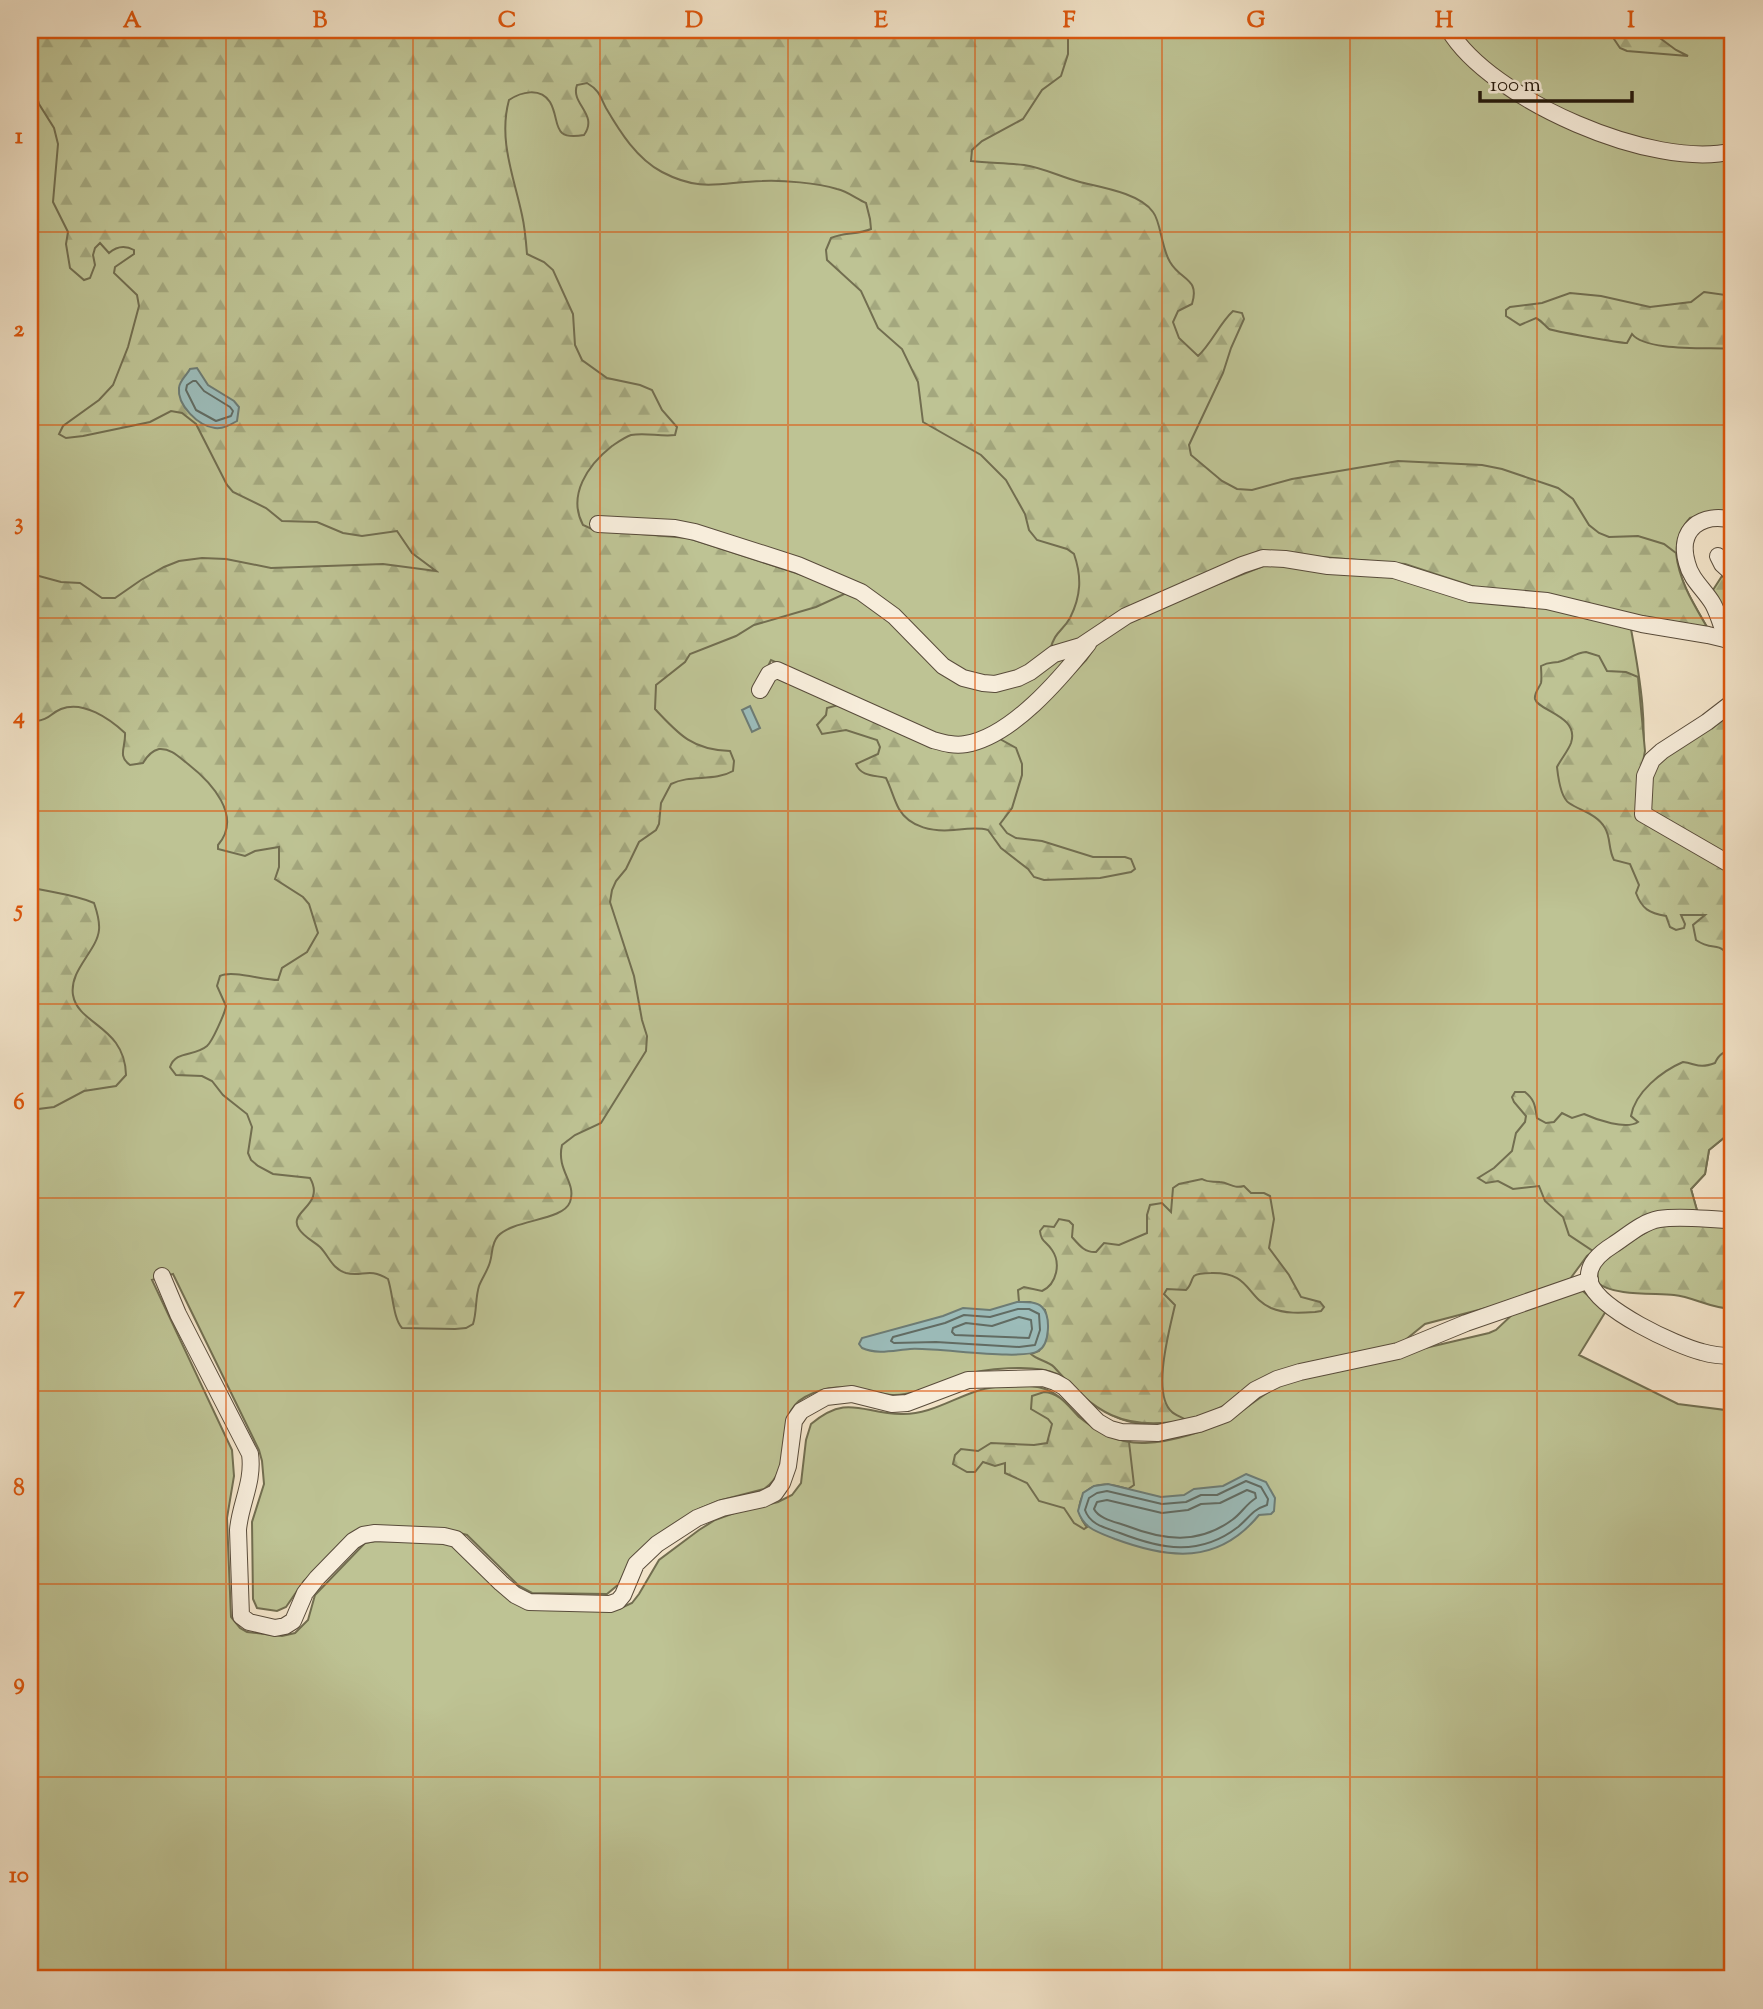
<svg xmlns="http://www.w3.org/2000/svg" width="1763" height="2009" font-family="'Sorts Mill Goudy',serif">
<style>
.green{fill:#bec394;stroke:#726e50;stroke-width:2}
.forest{fill:url(#forest-firs);stroke:#726e50;stroke-width:2}
.water{fill:#9cbdbb;stroke:#6d7c75;stroke-width:2}
.lines{fill:none;stroke-linecap:round;stroke-linejoin:round}
.shore{stroke:#616c64;stroke-width:2}
.minor-casing{stroke:#594c3b;stroke-width:18}
.minor{stroke:#f7eddb;stroke-width:16}
.grid{fill:none;stroke:#de560c;stroke-width:2;stroke-opacity:0.55}
.neatline{fill:none;stroke:#de560c;stroke-width:2.5}
.grid-label{font-size:23px;text-anchor:middle;font-weight:bold;fill:#de560c}
</style>
<defs>
<pattern id="forest-firs" width="22" height="20" patternUnits="userSpaceOnUse" patternTransform="scale(1.75)"><rect width="22" height="20" fill="#bec394"/><path d="M5 1l3.5 6h-7zM16 11l3.5 6h-7z" fill="#a3a77e"/></pattern>
</defs>
<rect width="100%" height="100%" fill="#f2e3c8"/>
<filter id="stains"><feTurbulence type="fractalNoise" baseFrequency=".00286" numOctaves="4"/><feColorMatrix values="0 0 0 0 .2 0 0 0 0 .09 0 0 0 0 .02 0 0 0 .5 -.17"/></filter>
<radialGradient id="worn" r=".72"><stop offset=".6" stop-color="#630" stop-opacity="0"/><stop offset="1" stop-color="#630" stop-opacity=".3"/></radialGradient>
<path class="green" d="M30,30H1733V517L1712,513L1690,518C1659,552 1689,595 1707,627L1668,623L1537,594L1475,587L1405,564L1274,553L1242,558L1197,577L1121,615L1088,637L1050,650L1023,669L1001,677L988,678L964,673L952,666L896,610L874,594L820,569L701,528L663,522L594,520V530L688,538L826,580L871,602L887,615L937,666L957,680L971,685L996,688L1018,683L1033,676L1055,658L1080,650C1048,686 996,749 943,737L771,660L756,691L762,694L771,674L928,743L958,751L979,748L990,743L1017,725L1039,709L1067,680L1086,660L1097,644L1127,623L1162,606L1266,565L1391,575L1477,600L1553,609L1631,629C1640,678 1649,729 1640,779L1650,781L1656,762L1663,754L1733,711V1146L1725,1137L1709,1150L1705,1174L1691,1189L1698,1214L1658,1213L1645,1215L1587,1256L1570,1279L1490,1307L1425,1324L1404,1341L1391,1347C1354,1354 1313,1359 1278,1372C1261,1379 1248,1390 1233,1400C1214,1413 1186,1422 1163,1424C1130,1427 1106,1416 1082,1394C1074,1388 1066,1378 1057,1374C1035,1363 982,1369 958,1376C937,1383 915,1396 892,1395C858,1393 840,1378 805,1397C770,1416 797,1468 764,1489L718,1501L699,1509L653,1538L631,1559L619,1584L607,1594L532,1593L519,1586L467,1535L452,1531L389,1528L363,1531L349,1538L304,1581L286,1607L277,1611L257,1608L253,1599L252,1522L264,1484L262,1461L259,1450L173,1274L152,1280L232,1450L234,1476L227,1518L231,1617L240,1628L247,1632L282,1636L295,1633L308,1620L315,1595L365,1543L376,1541L441,1542L454,1544L503,1594L527,1608L551,1610L619,1609L632,1603L639,1594L659,1560L699,1530L715,1520L737,1512L778,1502L792,1495L801,1483L806,1440L811,1424C848,1393 863,1414 901,1414C929,1415 952,1399 977,1391C996,1385 1026,1383 1045,1389C1057,1393 1066,1403 1074,1412C1094,1431 1117,1444 1145,1443C1172,1442 1207,1431 1231,1418C1251,1406 1267,1390 1289,1380L1489,1333L1496,1330L1515,1312L1577,1286L1606,1311L1579,1355L1678,1404L1733,1411V1979H30Z"/>
<g class="forest">
<path d="M33,30H742L767,36L801,30H1068V54L1061,76L1042,90L1023,119L982,141L972,150L971,161C988,163 1006,163 1024,165C1044,168 1061,177 1080,182C1100,187 1140,193 1153,212C1161,222 1161,247 1170,262C1181,281 1200,278 1192,304L1178,311L1173,322L1179,338L1198,356C1212,343 1219,324 1233,311L1242,313L1244,319L1231,348L1223,373L1189,445L1191,455L1222,481L1237,489L1252,490L1292,479L1398,461L1482,465L1502,469L1558,488L1573,499L1589,525L1599,533L1609,537L1638,536L1664,544L1676,553C1679,581 1693,603 1707,627L1668,623L1475,587L1405,564L1274,553L1088,637L1050,650C1055,631 1062,632 1070,618C1081,596 1082,577 1074,554L1067,549L1037,540L1029,530L1025,514L1006,480L981,455L923,422L918,382L902,349L878,328L861,291L827,260L826,250L831,238C844,232 857,235 871,229L870,219L866,203C857,199 847,191 837,189C817,183 783,180 762,181C721,182 702,193 662,172C637,159 620,132 606,108C600,96 599,90 587,83L577,85C570,104 599,114 584,135C550,141 561,121 550,102C540,87 521,92 509,100C498,140 514,177 522,215C525,228 526,241 527,254L544,262L553,270L573,314L575,345L582,360L607,378L640,385L652,390L662,410L677,427L675,435C660,437 646,432 631,435C625,437 618,442 612,446C588,465 567,495 583,525L594,530L688,538L851,591L816,607L754,625L736,636L690,654L685,662L656,685L655,709C679,735 693,750 730,751L734,761L733,771C714,782 691,774 671,784L661,803L659,824L656,830L639,842L626,869L616,881L612,890L610,902L634,976L642,1020L647,1036L646,1051L601,1123L575,1135L562,1145C556,1171 577,1182 570,1202C563,1221 514,1219 498,1236C491,1244 493,1252 490,1262C488,1270 482,1278 479,1286C475,1299 477,1312 473,1324L466,1328L455,1329L402,1328C393,1318 393,1294 388,1279C369,1267 363,1277 346,1273C332,1269 329,1256 320,1247C313,1241 304,1237 299,1229C287,1211 326,1206 310,1178L273,1174L258,1166L251,1160L248,1153L252,1127L247,1114L223,1095L212,1081L202,1076L176,1075L170,1067C176,1050 194,1057 207,1046C212,1042 225,1013 226,1006L217,986L220,976C232,970 262,980 278,980L282,968L307,952L318,933L309,904L303,897L275,879L279,867V847L255,851L245,856L218,849V845C243,816 211,782 188,764C179,757 171,748 159,749C151,751 147,756 143,763L130,765C117,756 126,747 125,733C110,719 83,700 61,709C49,714 51,719 37,721L30,715L38,698L36,691L30,687V575L39,576L61,582L80,583L102,598H115L141,580L164,567L179,561L202,558L226,559L271,568L383,564L436,571L412,553L397,531L362,536L343,533L317,522L282,521L266,508L233,492L227,485L196,424L182,413L171,411L150,422L83,436L66,438L59,434L63,426L99,400L113,385L128,347L139,306L137,295L114,273L115,267L134,254V250C125,245 117,246 109,253L100,243L95,248L93,255L95,265L90,278L84,280L70,268L66,244L68,232L53,202L58,144L54,128L39,104L35,89V52L31,33Z"/>
<path d="M1608,30H1649L1676,50L1688,56L1627,51L1620,48Z"/>
<path d="M1704,292L1733,296V349C1710,347 1646,352 1632,334L1627,343C1619,343 1553,331 1549,329C1544,325 1542,321 1536,318L1520,325L1506,316V310L1510,307L1542,303L1570,293L1601,296L1650,307L1691,302Z"/>
<path d="M1722,576L1733,585V633L1728,631L1711,593Z"/>
<path d="M1586,652L1599,656L1607,671L1626,672L1638,677L1645,751L1640,778L1656,762L1733,711V966C1720,936 1716,954 1696,940L1693,925L1705,915H1681L1685,924L1684,928L1676,930L1670,927L1666,916C1649,913 1642,909 1636,893L1639,885L1630,864L1614,860C1608,849 1611,838 1605,828C1597,814 1581,811 1569,803C1560,797 1558,776 1557,767C1561,759 1568,751 1571,743C1580,716 1538,711 1535,699C1534,693 1539,688 1541,683C1542,678 1541,671 1541,666C1548,662 1551,663 1558,662C1569,660 1574,653 1586,652Z"/>
<path d="M842,704L928,743L998,738L1016,748L1022,764V775L1012,808L1000,824L1007,833L1016,838L1042,841L1093,857H1125L1131,859L1135,869L1131,872L1100,878L1044,880L1034,877L1028,869L1001,848L988,830C977,827 965,829 954,830C934,832 910,828 899,809C894,800 891,788 886,778C875,775 861,777 856,764L878,754L880,747L877,740L846,730L822,734L817,725L826,715L827,708Z"/>
<path d="M30,887C52,893 73,894 94,903C97,912 100,920 99,930C97,951 69,970 73,995C78,1025 125,1026 126,1075L116,1086L84,1091L54,1107L30,1110Z"/>
<path d="M1733,1050V1146L1725,1137L1709,1150L1705,1174L1691,1189L1698,1214L1658,1213L1593,1251L1569,1235L1563,1217L1545,1201L1539,1186L1513,1189L1498,1181L1486,1183L1478,1178L1494,1168L1512,1151L1516,1133L1525,1122L1526,1116L1514,1102L1512,1097L1515,1092H1525C1535,1100 1535,1106 1537,1118L1546,1123L1554,1122L1562,1113L1572,1118L1584,1114C1597,1120 1626,1130 1638,1122L1631,1116C1635,1092 1662,1071 1683,1062C1697,1064 1699,1069 1715,1063C1719,1054 1723,1052 1733,1050Z"/>
<path d="M1202,1179C1209,1183 1212,1181 1220,1182C1230,1183 1233,1189 1244,1186L1251,1193H1264L1270,1196L1274,1219L1269,1248L1289,1275L1301,1297L1320,1302L1324,1307L1321,1311L1315,1312C1301,1313 1285,1314 1271,1308C1245,1296 1251,1272 1211,1273C1206,1273 1198,1273 1194,1276C1191,1280 1191,1286 1186,1290L1167,1289L1164,1294L1175,1305C1170,1328 1151,1394 1172,1412C1175,1415 1182,1417 1186,1420C1123,1432 1095,1413 1054,1367C1048,1361 1037,1360 1031,1354L1039,1351C1047,1337 1049,1326 1045,1310L1030,1302H1019L1018,1290L1024,1287L1042,1291C1057,1284 1061,1263 1052,1250C1046,1241 1041,1242 1040,1231L1044,1226L1054,1227L1059,1219L1069,1221L1073,1225L1072,1237C1079,1245 1085,1253 1096,1252L1104,1243L1119,1245L1147,1233V1215L1150,1205L1162,1203L1171,1212L1173,1188L1179,1184Z"/>
<path d="M1686,1224L1733,1228V1309C1709,1308 1694,1297 1674,1295C1654,1293 1613,1296 1598,1283L1597,1266L1629,1242L1656,1227Z"/>
<path d="M1044,1392C1060,1393 1068,1406 1079,1417C1094,1429 1110,1439 1129,1442L1134,1485L1128,1489C1119,1487 1110,1483 1100,1485C1079,1488 1073,1512 1087,1527L1084,1529L1074,1523L1064,1508L1039,1501L1027,1483L1005,1473V1463L995,1466L983,1462L975,1472H967L953,1464L955,1455L961,1449L978,1451L991,1443L1034,1445L1047,1443L1052,1424L1048,1419L1031,1409L1032,1396Z"/>
</g>
<g class="water">
<path d="M197,368L208,385L234,401L239,407L237,421C230,425 223,429 215,428C198,426 177,405 179,388C179,381 187,375 190,369Z"/>
<path d="M750,706L760,728L752,732L742,710Z"/>
<path d="M1017,1302C1025,1302 1036,1301 1042,1307C1051,1316 1050,1345 1038,1351C1021,1361 936,1347 910,1349C895,1350 877,1355 862,1348L859,1344L862,1338L943,1316L963,1308L990,1310Z"/>
<path d="M1246,1474L1266,1482L1275,1498L1274,1511L1271,1514L1259,1515C1218,1565 1169,1559 1115,1539C1098,1532 1084,1529 1078,1511L1083,1493L1094,1486L1108,1484L1161,1497L1184,1495L1194,1489L1223,1486Z"/>
</g>
<g class="lines">
<g class="shore">
<path d="M193,381H196L204,391L230,407L233,411L231,416L216,421L196,410L186,390L187,385Z"/>
<path d="M1018,1309H1029L1039,1314L1040,1330L1035,1345L1019,1347L936,1342L894,1343L891,1341L893,1337L945,1323L964,1315L990,1317Z"/>
<path d="M1019,1317L1031,1320L1032,1329L1029,1338L955,1335L952,1332L953,1328L966,1323L992,1326Z"/>
<path d="M1246,1481L1261,1487L1268,1499L1267,1505C1252,1510 1250,1517 1238,1527C1199,1557 1161,1549 1120,1533C1106,1528 1090,1525 1085,1510L1089,1498L1097,1493L1107,1491L1162,1504L1186,1502L1201,1495H1217Z"/>
<path d="M1247,1490L1255,1493L1256,1498C1246,1504 1241,1514 1232,1520C1198,1545 1163,1540 1127,1526C1116,1522 1099,1519 1094,1509L1097,1502L1107,1500L1162,1513L1188,1510L1201,1504L1220,1503Z"/>
</g>
<g class="minor-casing">
<g id="minor">
<path d="M1449,30C1490,99 1654,171 1733,151"/>
<path d="M598,524L675,528L695,532L798,565L861,592L894,616L943,666L963,678L983,683L995,684L1018,678L1030,672L1054,654L1081,646L1126,616L1242,565L1263,558L1285,559L1328,566L1394,570L1470,594L1547,601L1642,624L1708,635L1733,641"/>
<path d="M1718,556L1722,564L1733,574"/>
<path d="M1727,640C1722,628 1719,615 1713,604C1705,590 1691,580 1687,563C1677,529 1702,512 1733,520"/>
<path d="M760,690L769,674L777,670L933,740C944,743 954,746 966,744C1012,736 1060,679 1088,644"/>
<path d="M1733,702L1707,722L1662,751L1652,760L1645,776L1643,814L1733,866"/>
<path d="M1733,1220C1709,1220 1683,1215 1659,1219C1642,1222 1627,1236 1613,1245C1600,1253 1585,1266 1590,1283C1600,1310 1675,1345 1702,1352C1712,1355 1723,1356 1733,1356"/>
<path d="M162,1276L178,1314L250,1454C254,1482 240,1504 238,1530L241,1616L249,1622L275,1628L285,1626L293,1621L305,1593L317,1578L353,1541L363,1535L375,1533L444,1536L456,1539L501,1583L515,1595L529,1602L610,1604L618,1601L623,1595L636,1564L657,1544L697,1518L722,1508L763,1499L775,1493L782,1483L788,1466L794,1421L801,1411L826,1397L852,1394L892,1404L907,1403L968,1380L1043,1378L1055,1382L1064,1387L1098,1422L1110,1429L1121,1432L1158,1433L1199,1424L1226,1414L1255,1390L1277,1379L1300,1372L1398,1351L1466,1323L1590,1280"/>
</g>
</g>
<use href="#minor" class="minor"/>
</g>
<path class="grid" d="M226,30V1979M413,30V1979M600,30V1979M788,30V1979M975,30V1979M1162,30V1979M1350,30V1979M1537,30V1979M30,232H1733M30,425H1733M30,618H1733M30,811H1733M30,1004H1733M30,1198H1733M30,1391H1733M30,1584H1733M30,1777H1733"/>
<rect width="1763" height="2009" fill="none" stroke="#f2e3c8" stroke-width="77"/>
<path d="M1480 91v10h152v-10" fill="none" stroke="#261a0c" stroke-width="3.5"/>
<text x="1490" y="91" font-size="21" fill="#261a0c" stroke="#f7eddb" stroke-width="5" paint-order="stroke">100 m</text>
<rect x="38" y="38" width="1686" height="1932" class="neatline"/>
<g class="grid-label">
<text x="132" y="27">A</text>
<text x="320" y="27">B</text>
<text x="507" y="27">C</text>
<text x="694" y="27">D</text>
<text x="881" y="27">E</text>
<text x="1069" y="27">F</text>
<text x="1256" y="27">G</text>
<text x="1444" y="27">H</text>
<text x="1631" y="27">I</text>
<text x="19" y="143">1</text>
<text x="19" y="336">2</text>
<text x="19" y="529">3</text>
<text x="19" y="723">4</text>
<text x="19" y="916">5</text>
<text x="19" y="1109">6</text>
<text x="19" y="1302">7</text>
<text x="19" y="1495">8</text>
<text x="19" y="1689">9</text>
<text x="19" y="1882">10</text>
</g>
<rect width="100%" height="100%" filter="url(#stains)"/>
<rect width="100%" height="100%" fill="url(#worn)"/>
</svg>
